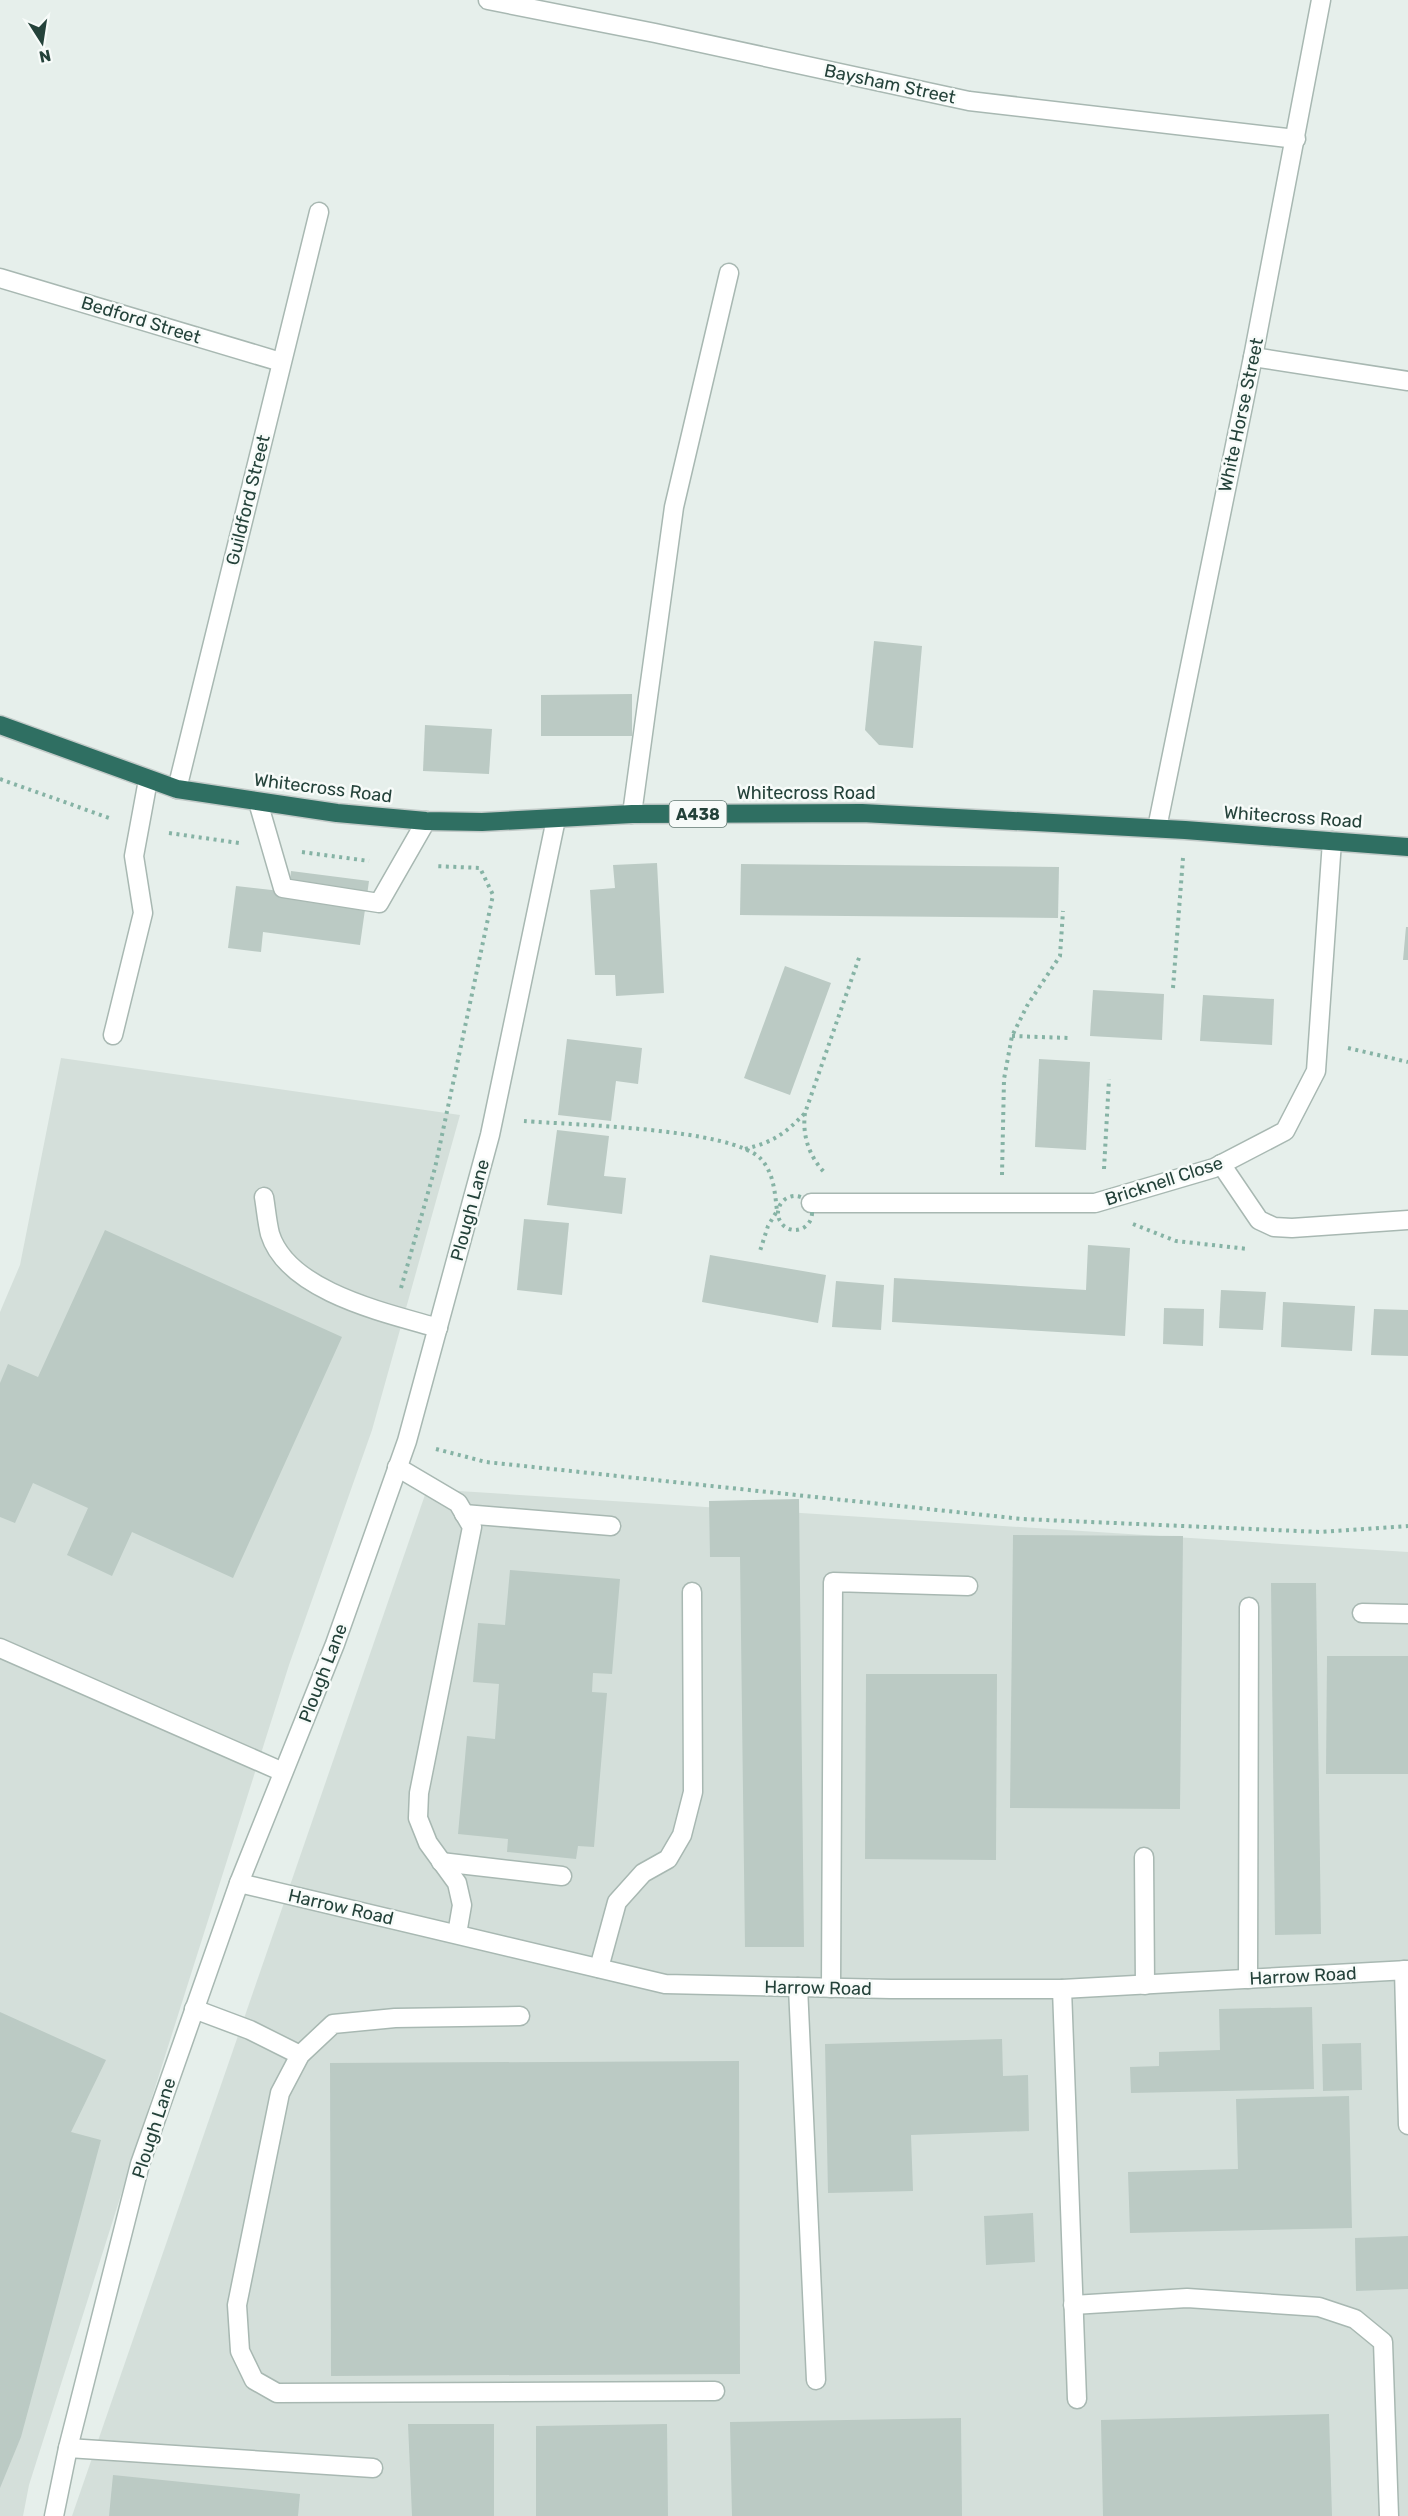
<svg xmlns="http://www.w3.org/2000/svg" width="1408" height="2516" font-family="Rubik,sans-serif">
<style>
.built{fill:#d4dfda}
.building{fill:#bbcac4}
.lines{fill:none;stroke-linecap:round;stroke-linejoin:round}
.lane-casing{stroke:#a8b8b2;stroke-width:21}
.street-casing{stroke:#a8b8b2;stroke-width:21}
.highway-casing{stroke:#c2cac8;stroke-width:21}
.path{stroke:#86b3a5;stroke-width:4;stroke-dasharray:3 4.5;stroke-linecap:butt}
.lane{stroke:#fff;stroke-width:18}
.street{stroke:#fff;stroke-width:18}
.highway{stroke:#2f6f62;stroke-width:18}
.labels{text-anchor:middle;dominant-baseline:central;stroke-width:5;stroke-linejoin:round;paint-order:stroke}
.shield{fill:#f7fbf9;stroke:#637a73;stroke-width:1.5}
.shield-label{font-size:16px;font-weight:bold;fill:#24423a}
.street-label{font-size:18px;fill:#24423a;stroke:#f7fbf9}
</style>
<rect width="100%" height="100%" fill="#e6efeb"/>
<g class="built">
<path d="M61,1058L460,1115L372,1430L289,1665L29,2485L23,2516H0V1312L20,1265Z"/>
<path d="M427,1489L1408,1552V2516H72Z"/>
</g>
<g class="building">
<path d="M874,641L922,646L913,748L879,745L865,730Z"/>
<path d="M632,694V736H541V695Z"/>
<path d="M425,725L492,729L489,774L423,771Z"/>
<path d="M657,863L664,993L616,996L615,975H595L590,890L615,888L613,865Z"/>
<path d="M741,864L1059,867L1058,918L740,915Z"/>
<path d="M291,871L369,881L360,945L263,932L261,952L228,948L236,886L289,892Z"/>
<path d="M1406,927H1408V960H1403Z"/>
<path d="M785,966L831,983L790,1095L744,1078Z"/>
<path d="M1093,990L1164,994L1162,1040L1090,1036Z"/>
<path d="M1203,995L1274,999L1272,1045L1200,1041Z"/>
<path d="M567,1039L642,1048L638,1084L616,1081L611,1121L558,1115Z"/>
<path d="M1039,1059L1090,1062L1086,1150L1035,1147Z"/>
<path d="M557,1130L609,1136L604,1176L626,1178L622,1214L547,1205Z"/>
<path d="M524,1219L569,1223L562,1295L517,1290Z"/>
<path d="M105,1230L342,1337L233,1578L132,1532L112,1576L67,1555L88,1508L33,1483L15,1523L0,1517V1383L8,1364L38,1377Z"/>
<path d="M1088,1245L1130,1248L1125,1336L892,1322L894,1278L1086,1290Z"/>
<path d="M710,1255L826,1275L818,1323L702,1302Z"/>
<path d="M836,1281L884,1285L881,1330L832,1327Z"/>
<path d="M1221,1290L1266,1292L1263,1330L1219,1328Z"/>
<path d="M1283,1302L1355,1306L1352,1351L1281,1347Z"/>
<path d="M1164,1308L1204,1309L1203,1346L1163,1344Z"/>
<path d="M1374,1309L1408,1310V1356L1371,1355Z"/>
<path d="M799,1499L804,1947H745L740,1557H710L709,1501Z"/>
<path d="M1013,1535L1183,1536L1180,1809L1010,1808Z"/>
<path d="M510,1570L620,1579L612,1674L593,1673L592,1692L607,1693L594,1847L578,1846L576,1859L507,1852L508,1839L458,1834L467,1736L495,1739L499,1684L473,1682L478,1623L505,1625Z"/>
<path d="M1271,1583H1316L1321,1934L1275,1935Z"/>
<path d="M1327,1656H1408V1774H1326Z"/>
<path d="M866,1674H997L996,1860L865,1859Z"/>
<path d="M1312,2007L1314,2089L1131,2093L1130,2067L1159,2066V2052L1220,2050L1219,2009Z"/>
<path d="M0,2012L106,2060L71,2132L101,2140L21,2437L0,2488Z"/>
<path d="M1002,2039L1003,2076L1028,2075L1029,2131L911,2135L913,2191L828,2193L825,2044Z"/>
<path d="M1361,2043L1362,2090L1323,2091L1322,2044Z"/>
<path d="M739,2061L740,2374L331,2376L330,2063Z"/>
<path d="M1349,2096L1352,2228L1130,2233L1128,2172L1238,2169L1236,2099Z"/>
<path d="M1033,2213L1035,2262L986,2265L984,2216Z"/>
<path d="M1408,2236V2289L1356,2291L1355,2238Z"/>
<path d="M1329,2414L1332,2516H1103L1101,2420Z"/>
<path d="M961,2418L962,2516H732L730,2422Z"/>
<path d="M408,2424H494V2516H412Z"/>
<path d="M667,2424L668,2516H536V2426Z"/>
<path d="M113,2475L300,2494L298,2516H109Z"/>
</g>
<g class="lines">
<g class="lane-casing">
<g id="lane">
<path d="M258,802L283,888L379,903L426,821"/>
<path d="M632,814L674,507L729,273"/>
<path d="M113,1035L143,913L134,856L148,780"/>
<path d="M1221,1164L1259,1220L1274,1227L1292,1228L1408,1220"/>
<path d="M264,1197C266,1209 267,1222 270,1234C288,1292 387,1313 438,1328"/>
<path d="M397,1467L458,1503L472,1527L419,1793L418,1818L428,1843L457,1883L462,1905L457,1934"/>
<path d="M464,1514L611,1526"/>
<path d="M1362,1613L1408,1614"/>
<path d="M0,1648L283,1772"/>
<path d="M1144,1857L1145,1985"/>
<path d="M441,1862L562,1876"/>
<path d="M599,1968L617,1902L643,1873L668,1859L682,1835L693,1792L692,1592"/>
<path d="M1404,1970L1408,2125"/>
<path d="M1248,1979L1249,1607"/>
<path d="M798,1987L816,2380"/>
<path d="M831,1988L833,1582L968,1586"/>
<path d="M1062,1989L1077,2399"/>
<path d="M194,2009L250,2030L300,2055"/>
<path d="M520,2016L395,2018L333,2024L300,2055L280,2093L237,2305L240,2351L254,2380L277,2393L715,2391"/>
<path d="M1073,2305L1187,2298L1319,2307L1355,2319L1383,2342L1389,2516"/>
<path d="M68,2448L373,2468"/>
</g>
</g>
<g class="street-casing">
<g id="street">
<path d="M488,0L655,33L969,101L1296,139"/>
<path d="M0,278L281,362"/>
<path d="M1253,357L1408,381"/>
<path d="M177,789L319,212"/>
<path d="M1157,828L1253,357L1321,0"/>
<path d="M811,1203H1095L1214,1168L1285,1131L1316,1071L1332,841"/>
<path d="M239,1883L665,1984L891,1989H1062L1408,1970"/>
<path d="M54,2516L68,2448L140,2164L239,1883L335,1644L407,1441L490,1135L556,819"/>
</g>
</g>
<g class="highway-casing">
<path id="highway" d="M0,725L177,789L337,813L426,821L482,822L632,814L862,813L1185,830L1408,847"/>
</g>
<g class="path">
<path d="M0,779L112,819"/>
<path d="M169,833L239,843"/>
<path d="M302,852L369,861"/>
<path d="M1173,988L1183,858"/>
<path d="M1012,1036L1069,1038"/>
<path d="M1348,1048L1408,1062"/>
<path d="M805,1113C802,1135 809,1156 824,1172"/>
<path d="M524,1121C571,1125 732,1128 761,1159C774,1173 775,1194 777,1211L768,1226L760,1251"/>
<path d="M745,1149C773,1142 785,1134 805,1113L860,955"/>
<path d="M1104,1169L1109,1079"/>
<path d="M1002,1175L1004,1079L1012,1036L1028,1004L1060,956L1063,911"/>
<circle cx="795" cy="1213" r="17"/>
<path d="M1133,1224L1176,1241L1248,1249"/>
<path d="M401,1288L435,1168L493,895L480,868L434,866"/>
<path d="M436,1449L486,1462L1022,1519L1321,1532L1408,1526"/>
</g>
<use href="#lane" class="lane"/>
<use href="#street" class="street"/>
<use href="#highway" class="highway"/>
</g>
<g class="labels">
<rect class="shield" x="669.5" y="801" width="57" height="26" rx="4.5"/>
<g class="shield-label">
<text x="698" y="814">A438</text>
</g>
<g class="street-label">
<text transform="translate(890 84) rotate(12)">Baysham Street</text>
<text transform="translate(141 320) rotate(17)">Bedford Street</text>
<text transform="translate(1241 415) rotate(-78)">White Horse Street</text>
<text transform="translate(248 500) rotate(-76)">Guildford Street</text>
<text transform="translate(323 788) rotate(7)">Whitecross Road</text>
<text x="806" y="793">Whitecross Road</text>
<text transform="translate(1293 817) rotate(4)">Whitecross Road</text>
<text transform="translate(1164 1181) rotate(-18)">Bricknell Close</text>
<text transform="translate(470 1210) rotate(-75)">Plough Lane</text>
<text transform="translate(323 1673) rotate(-69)">Plough Lane</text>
<text transform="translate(341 1907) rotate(13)">Harrow Road</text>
<text transform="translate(1303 1976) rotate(-3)">Harrow Road</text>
<text transform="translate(818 1988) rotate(1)">Harrow Road</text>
<text transform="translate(154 2128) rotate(-72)">Plough Lane</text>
</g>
</g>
<g transform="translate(42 42) rotate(168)" stroke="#f7fbf9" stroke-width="4.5" paint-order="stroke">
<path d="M0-4.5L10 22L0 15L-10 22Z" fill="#24423a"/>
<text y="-9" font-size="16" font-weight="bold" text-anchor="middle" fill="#24423a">N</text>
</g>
</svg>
